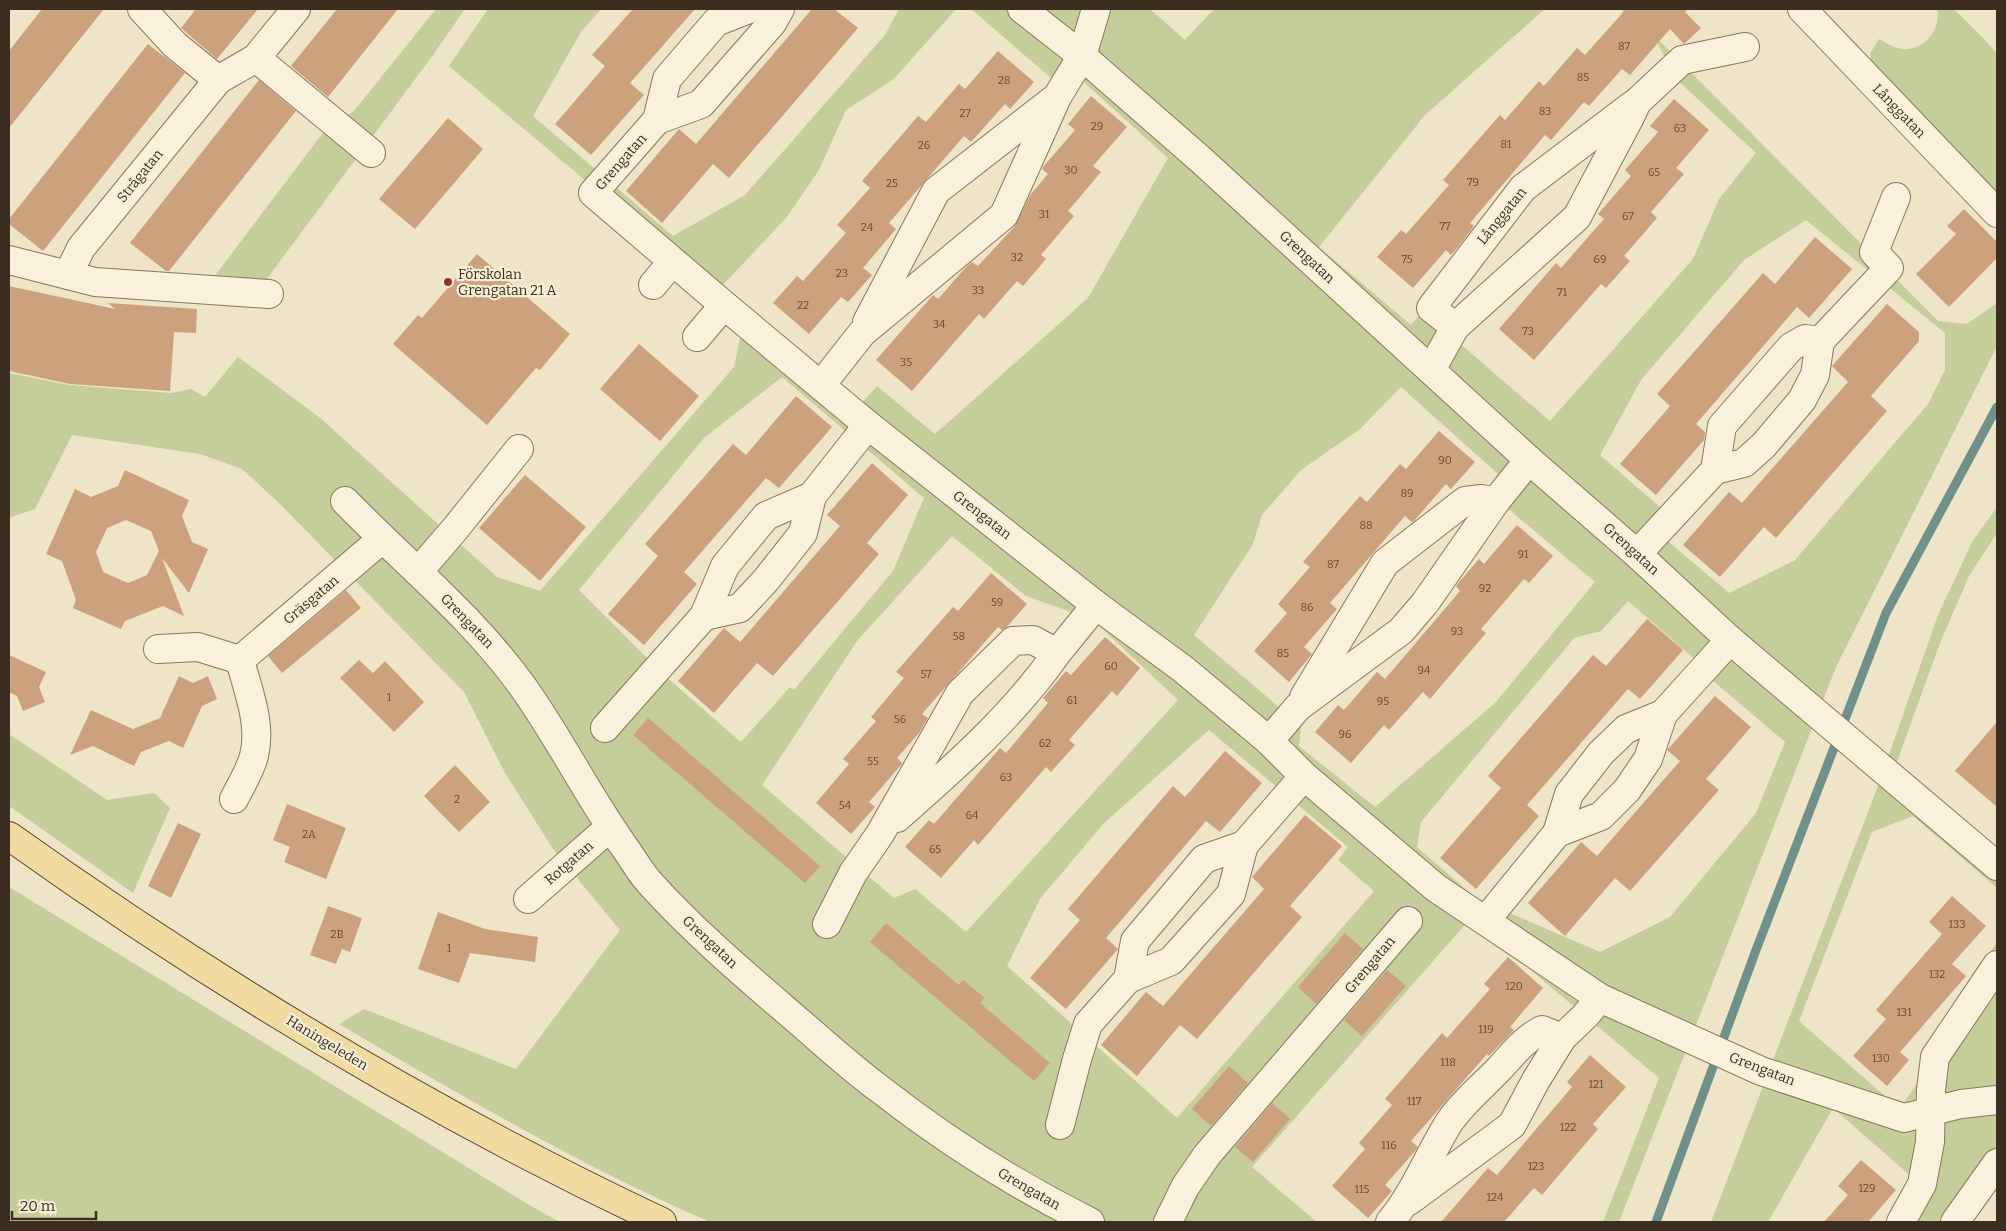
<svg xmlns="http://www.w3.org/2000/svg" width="2006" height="1231" font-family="Bitter,serif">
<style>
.green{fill:#c5cd9b;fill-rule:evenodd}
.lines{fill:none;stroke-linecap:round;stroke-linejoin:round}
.stream{stroke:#6f918a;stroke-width:9}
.building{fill:#cca17d;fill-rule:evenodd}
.minor-casing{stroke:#8a775c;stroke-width:30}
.major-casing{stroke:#584530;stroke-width:30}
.minor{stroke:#f9f1db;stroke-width:28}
.major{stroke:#f1dba0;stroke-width:28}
.poi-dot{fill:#99302c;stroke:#f6eed7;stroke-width:2}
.labels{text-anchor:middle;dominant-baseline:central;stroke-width:4.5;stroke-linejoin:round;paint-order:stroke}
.number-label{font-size:11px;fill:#5f4b37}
.street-label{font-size:14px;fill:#3b2e20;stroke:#f6eed7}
.poi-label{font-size:14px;fill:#3b2e20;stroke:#f6eed7;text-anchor:start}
</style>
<rect width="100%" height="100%" fill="#eee4c7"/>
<g class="green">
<path d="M436,9H465L433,55L263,284L208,285L325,130L354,111Z"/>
<path d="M488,9H601L581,32L533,116L673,236L745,195L885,35L899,9H956L894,79L846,110L819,170L786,218L719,289L861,404L877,386L935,434L1088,298L1168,158L1079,78L1050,77L971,9H1150L1185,40L1214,9H1545L1425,115L1319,247L1411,325L1422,311L1550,421L1693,259L1719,199L1756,153L1675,78L1657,42L1620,9H1628L1938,321L1967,324L1997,303V346L1836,667L1619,1222H1603L1659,1078L1470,919L1252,1167L1317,1222H710C581,1166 460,1095 339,1024L364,1009L516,1069L620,930L553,849L505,773L464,692L279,503L242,469L200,454L72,435L35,509L9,518V373L69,385L171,393L191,389L205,397L238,357L319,417L497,577L540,591L734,367L741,333L715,289L449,66ZM1806,220L1945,333V370L1928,404L1795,560L1729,593L1664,538L1677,522L1600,455L1641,380L1744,260ZM782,377L924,498L893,571L794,690L790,687L741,742L665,676L579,590L704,438ZM1401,387L1498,474L1505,506L1595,582L1496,702L1375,807L1299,746L1301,726L1194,635L1253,544L1262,515L1301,470L1360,429ZM952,536L1026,596L1093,620L1178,700L966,932L915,889L894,898L762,785L857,641ZM1628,601L1699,663L1711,679L1785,742L1756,813L1670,917L1600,952L1477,899L1417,847L1421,822L1574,638L1601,631ZM1209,730L1348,847L1338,860L1374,891L1177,1118L1007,966L1040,899L1103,824Z"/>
<path d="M1937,9H1954L1987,42L1997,54V194L1870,64L1871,52L1879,39C1887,43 1895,49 1905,49C1924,50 1942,28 1937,9Z"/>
<path d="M1997,507V533L1969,576L1940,643L1894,770L1997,855V888L1913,816L1872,832L1799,1021L1885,1096L1904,1102L1921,1078L1927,1057L1997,941V1173L1961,1222H1892L1914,1179L1833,1108L1768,1222H1711L1878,786L1938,615L1972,542Z"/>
<path d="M9,734L107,800L154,793L170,808L133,893L9,806Z"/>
<path d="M9,887L531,1206L560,1222H9Z"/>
</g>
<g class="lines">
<path class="stream" d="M1656,1222L1756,950L1886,613L1997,407"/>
</g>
<g class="building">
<path d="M42,9H104L9,128V51Z"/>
<path d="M196,9H258L217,59L181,28Z"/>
<path d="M337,9H398L328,97L291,66Z"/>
<path d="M633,9H695L630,83L644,95L591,155L555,124L605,66L592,55Z"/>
<path d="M812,9H834L858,28L729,178L713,164L662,223L626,191L679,129L696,144Z"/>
<path d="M1626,9H1688L1685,12L1701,28L1684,44L1670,29L1630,75L1622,69L1589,106L1584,102L1551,140L1545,135L1470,223L1474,226L1458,247L1451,255L1446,250L1413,288L1377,257L1401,230L1406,234L1449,185L1443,180L1500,115L1505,120L1539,81L1544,86L1577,48L1585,55Z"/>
<path d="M148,44L185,73L43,251L9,224V219Z"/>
<path d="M998,51L1034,82L1010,109L1005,104L971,142L964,136L889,223L896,229L863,268L872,275L848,302L841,297L809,334L773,303L797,276L803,281L846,233L837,225L870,188L862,181L918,116L926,122L959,84L965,89Z"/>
<path d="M259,80L296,111L169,271H166L130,243Z"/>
<path d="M1091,96L1127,127L1093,166L1101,172L1068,211L1074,216L1041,255L1046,259L1023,286L1017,281L984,319L979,314L912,391L876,360L933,295L938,299L967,266L972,262L978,266L1014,227L1031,194L1048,174L1042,169L1043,167L1075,130L1068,124Z"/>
<path d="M1674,99L1709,130L1676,168L1684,174L1651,212L1657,218L1624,256L1630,261L1606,288L1601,284L1534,360L1499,329L1556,263L1561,268L1604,219L1598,214L1631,176L1625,170L1658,132L1650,126Z"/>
<path d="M448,118L483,149L415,229L379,199Z"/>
<path d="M1964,209L1997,242V258L1949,307L1916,274L1956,234L1947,226Z"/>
<path d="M1815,237L1852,269L1809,318L1797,307L1696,424L1705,432L1704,440L1656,495L1620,464L1670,406L1657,394L1763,273L1775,284Z"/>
<path d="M477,254L570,334L540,370L536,368L487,425L393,344L418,315L422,318Z"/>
<path d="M9,286L115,309L108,303L197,309L196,333L174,332L170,391L70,384L9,371Z"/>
<path d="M1887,304L1919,332V341L1871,396L1887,411L1776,538L1764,527L1720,577L1683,545L1729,492L1742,503L1848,382L1832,366Z"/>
<path d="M639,344L699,396L660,441L600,389Z"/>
<path d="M796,396L832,427L779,488L766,478L684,572L697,584L644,645L608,614L658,556L645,544L733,444L746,455Z"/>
<path d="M1439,431L1475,462L1451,489L1446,484L1414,521L1412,522L1405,516L1330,603L1337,609L1304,647L1312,654L1289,682L1254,651L1287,613L1278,604L1310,567L1303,562L1360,496L1367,502L1400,464L1406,469Z"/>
<path d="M872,463L908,495L867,543L879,554L773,676L757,663L714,713L678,681L724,628L740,642L840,526L827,515Z"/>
<path d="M125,470L189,500L182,516L192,542L208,549L189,593L162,558L184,616L163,606L125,621L121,629L73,608L76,600L62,561L46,554L75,489L91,497L118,486ZM126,520L151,531L159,551L147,575L128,583L103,572L96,552L107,528Z"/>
<path d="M525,475L586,527L540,581L479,528Z"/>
<path d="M1517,525L1553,556L1529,583L1524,579L1481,629L1486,633L1430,699L1423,692L1389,730L1384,725L1351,763L1315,732L1338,705L1344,710L1377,672L1385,679L1460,591L1456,586L1459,582L1479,559L1484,564Z"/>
<path d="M991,573L1027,604L1006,628L1002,630L998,627L922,714L928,718L919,733L897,758L902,763L901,765L869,802L875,807L851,834L816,803L849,764L843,759L876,721L871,717L904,678L896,672L953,607L958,611Z"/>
<path d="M346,590L361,608L282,673L268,656Z"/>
<path d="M1647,619L1683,650L1640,699L1628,689L1527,805L1539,816L1476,889L1440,858L1501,788L1488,776L1593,655L1606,666Z"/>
<path d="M1105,637L1140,668L1117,696L1112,691L1069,740L1075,745L1051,772L1046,767L978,845L974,840L941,878L905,847L929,820L934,824L1000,748L1006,753L1048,703L1043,698L1066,671L1071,675Z"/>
<path d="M9,655L46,672L39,687L45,702L23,711L17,696L9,692Z"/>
<path d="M359,660L373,673L385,661L424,702L394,732L340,678Z"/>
<path d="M179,676L193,683L208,676L217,699L202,706L183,748L169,741L141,752L134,766L93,746L70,755L91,710L133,729L160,718Z"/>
<path d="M1715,696L1751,727L1706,779L1719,790L1630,891L1615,878L1565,936L1528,903L1581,842L1597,856L1680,761L1667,750Z"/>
<path d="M648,718L820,866L805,883L633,735Z"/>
<path d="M1997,722V807L1955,771Z"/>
<path d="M1225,751L1262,783L1220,832L1206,821L1106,938L1118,949L1066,1009L1030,978L1080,920L1068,909L1173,786L1185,797Z"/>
<path d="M455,765L490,802L459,832L424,796Z"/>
<path d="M287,804L346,828L326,879L284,862L290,847L273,840Z"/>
<path d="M1305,815L1342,846L1290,906L1302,917L1197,1039L1180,1025L1137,1076L1101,1045L1146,992L1163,1006L1264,889L1252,877Z"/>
<path d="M178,823L201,834L171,898L148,886Z"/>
<path d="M1952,896L1986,926L1952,964L1966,976L1900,1052L1909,1060L1887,1086L1853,1056L1886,1019L1876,1010L1942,934L1929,922Z"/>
<path d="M328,906L362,918L350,952L342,949L336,964L310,955Z"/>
<path d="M438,912L485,929L538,937L535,962L470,953L459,983L418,969Z"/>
<path d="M886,923L959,985L963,980L985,998L980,1003L1050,1063L1034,1081L870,942Z"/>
<path d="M1345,933L1363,949L1316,1004L1298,987Z"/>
<path d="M1508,957L1543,988L1510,1027L1514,1030L1489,1056L1487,1054L1411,1141L1418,1147L1416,1150L1385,1185L1392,1191L1368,1218L1332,1186L1365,1149L1359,1143L1392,1105L1385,1099L1442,1033L1447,1038L1490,989L1484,984Z"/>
<path d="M1387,970L1406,986L1362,1036L1344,1020Z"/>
<path d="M1590,1055L1626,1087L1593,1124L1598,1129L1542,1195L1534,1188L1504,1222H1441L1488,1168L1497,1175L1572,1087L1567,1082Z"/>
<path d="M1229,1066L1248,1083L1211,1126L1192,1109Z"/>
<path d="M1272,1103L1290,1119L1253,1162L1235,1147Z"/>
<path d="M1861,1160L1896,1190L1868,1222H1824L1848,1195L1838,1186Z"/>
</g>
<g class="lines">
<g class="minor-casing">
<g id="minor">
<path d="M142,9L175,45L218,80L256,58L296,9"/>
<path d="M780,9L772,23L701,104L657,120L593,193L724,305L868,425L1096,605L1183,669L1269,741L1304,776L1436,888L1600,998L1761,1071L1904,1118L1961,1104L1997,1100"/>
<path d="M1022,9L1082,56L1200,159L1529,460L1637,554L1730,640L1997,866"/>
<path d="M1802,9L1997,213"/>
<path d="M256,58L371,153"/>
<path d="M657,120L667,79L716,22L749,9"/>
<path d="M9,260L95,282L269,294"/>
<path d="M68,275L81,248L218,80"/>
<path d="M653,285L672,262"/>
<path d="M867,322L936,191L1053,100"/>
<path d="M1455,327L1431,308L1523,188L1634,104"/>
<path d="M697,337L724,305"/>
<path d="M1431,370L1455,327L1577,217L1629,119L1637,102L1682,60L1745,47"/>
<path d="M821,385L862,333L1004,215L1057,97L1082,56L1096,9"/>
<path d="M1715,470L1744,463L1764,445L1802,400L1815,375L1820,341"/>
<path d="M345,501C405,563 473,617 523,687C560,739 588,796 625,848C633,859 640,872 649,882C694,932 745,975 796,1019C824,1043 851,1068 881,1090C946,1141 1016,1185 1090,1222"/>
<path d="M1637,554L1715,470L1722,426L1791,347L1805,339L1820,341L1889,268L1874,252L1896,197"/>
<path d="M418,572L455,529L519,449"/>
<path d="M704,616L740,608L766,580L803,533L812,496"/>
<path d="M158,649L198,647L240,660L382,539"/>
<path d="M1304,697L1385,563L1465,501L1481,499L1496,501"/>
<path d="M605,728L704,616L725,566L766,516L812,496L868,425"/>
<path d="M1269,741L1298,707L1401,631L1425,603L1496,501L1529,460"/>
<path d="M234,799C241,785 250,771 254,756C262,724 248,691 240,660"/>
<path d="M897,818C955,767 1013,716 1057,653"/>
<path d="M1557,833L1601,816L1627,790L1648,759L1663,714"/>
<path d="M528,899L610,827"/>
<path d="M1486,920L1557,833L1569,794L1601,753L1626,729L1663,714L1730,640"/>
<path d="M827,924L853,873L880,834L960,693L1013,641L1033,640L1057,653L1096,605"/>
<path d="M1128,979L1171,961L1231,894L1244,845"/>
<path d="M1060,1125L1077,1059L1088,1024L1128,979L1135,941L1204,859L1244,845L1304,776"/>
<path d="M1409,1201L1512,1125L1536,1080L1562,1038"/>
<path d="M1168,1222L1185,1187L1207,1155L1408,921"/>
<path d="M1390,1222C1415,1192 1429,1154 1450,1121C1464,1101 1483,1086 1500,1068C1514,1053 1523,1040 1542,1030L1562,1038L1585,1016L1600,998"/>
<path d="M1901,1222L1922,1184L1930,1142L1931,1090L1935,1057L1997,965"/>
<path d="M1955,1222L1997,1163"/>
</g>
</g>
<g class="major-casing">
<path id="major" d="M9,836C215,983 433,1114 662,1222"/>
</g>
<use href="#minor" class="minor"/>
<use href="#major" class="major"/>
</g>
<circle class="poi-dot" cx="448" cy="282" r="5"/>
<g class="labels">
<g class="number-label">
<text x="1624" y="46">87</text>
<text x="1583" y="77">85</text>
<text x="1004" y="80">28</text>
<text x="1545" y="111">83</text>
<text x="965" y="113">27</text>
<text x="1097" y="126">29</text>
<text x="1680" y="128">63</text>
<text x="1506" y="144">81</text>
<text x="924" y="145">26</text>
<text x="1071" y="170">30</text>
<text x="1654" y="172">65</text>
<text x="1473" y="182">79</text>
<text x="892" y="183">25</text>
<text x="1044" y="214">31</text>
<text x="1628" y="216">67</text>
<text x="1445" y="226">77</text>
<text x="867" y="227">24</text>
<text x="1017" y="257">32</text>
<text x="1407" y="259">75</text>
<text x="1600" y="259">69</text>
<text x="842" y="273">23</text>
<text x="978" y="290">33</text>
<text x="1562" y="292">71</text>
<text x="803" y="305">22</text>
<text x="939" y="324">34</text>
<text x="1528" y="331">73</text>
<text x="906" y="362">35</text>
<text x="1445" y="460">90</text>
<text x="1407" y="493">89</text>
<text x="1366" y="525">88</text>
<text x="1523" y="554">91</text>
<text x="1333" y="564">87</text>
<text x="1485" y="588">92</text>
<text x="997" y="602">59</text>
<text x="1307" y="607">86</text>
<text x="1457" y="631">93</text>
<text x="959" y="636">58</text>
<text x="1283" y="653">85</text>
<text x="1111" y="666">60</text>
<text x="1424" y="670">94</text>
<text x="926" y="674">57</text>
<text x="389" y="697">1</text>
<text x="1072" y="700">61</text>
<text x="1383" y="701">95</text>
<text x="900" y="719">56</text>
<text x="1345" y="734">96</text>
<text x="1045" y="743">62</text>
<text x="873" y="761">55</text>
<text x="1006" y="777">63</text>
<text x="457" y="799">2</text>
<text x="845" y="805">54</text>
<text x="972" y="815">64</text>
<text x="309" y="834">2A</text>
<text x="935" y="849">65</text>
<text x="1957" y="924">133</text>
<text x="337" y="934">2B</text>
<text x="449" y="948">1</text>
<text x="1937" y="974">132</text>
<text x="1514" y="986">120</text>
<text x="1904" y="1012">131</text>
<text x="1486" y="1029">119</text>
<text x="1881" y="1058">130</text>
<text x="1448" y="1062">118</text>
<text x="1596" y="1084">121</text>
<text x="1414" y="1101">117</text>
<text x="1568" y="1127">122</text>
<text x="1389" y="1145">116</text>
<text x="1536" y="1166">123</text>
<text x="1867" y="1188">129</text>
<text x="1362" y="1189">115</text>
<text x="1495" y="1197">124</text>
</g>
<g class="street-label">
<text transform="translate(1899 111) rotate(46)">Långgatan</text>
<text transform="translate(621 162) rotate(-49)">Grengatan</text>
<text transform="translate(140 176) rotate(-51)">Strågatan</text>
<text transform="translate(1502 216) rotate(-51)">Långgatan</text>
<text transform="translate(1307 257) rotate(43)">Grengatan</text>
<text transform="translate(982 515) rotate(38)">Grengatan</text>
<text transform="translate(1631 549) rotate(42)">Grengatan</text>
<text transform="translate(311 600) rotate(-40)">Gräsgatan</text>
<text transform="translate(467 621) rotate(46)">Grengatan</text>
<text transform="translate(569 863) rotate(-41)">Rotgatan</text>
<text transform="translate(710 942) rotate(43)">Grengatan</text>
<text transform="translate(1370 965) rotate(-50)">Grengatan</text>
<text transform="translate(327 1043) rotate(31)">Haningeleden</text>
<text transform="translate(1762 1069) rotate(21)">Grengatan</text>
<text transform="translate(1029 1189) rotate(30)">Grengatan</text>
</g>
<g class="poi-label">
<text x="458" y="274">Förskolan<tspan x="458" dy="16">Grengatan 21 A</tspan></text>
</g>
</g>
<rect width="2006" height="1231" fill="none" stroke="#3b2e20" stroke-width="20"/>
<path d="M12 1211v8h84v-8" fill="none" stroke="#3b2e20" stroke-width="2.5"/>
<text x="20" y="1211" font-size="15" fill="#3b2e20" stroke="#f6eed7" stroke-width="4" paint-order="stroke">20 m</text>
</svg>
